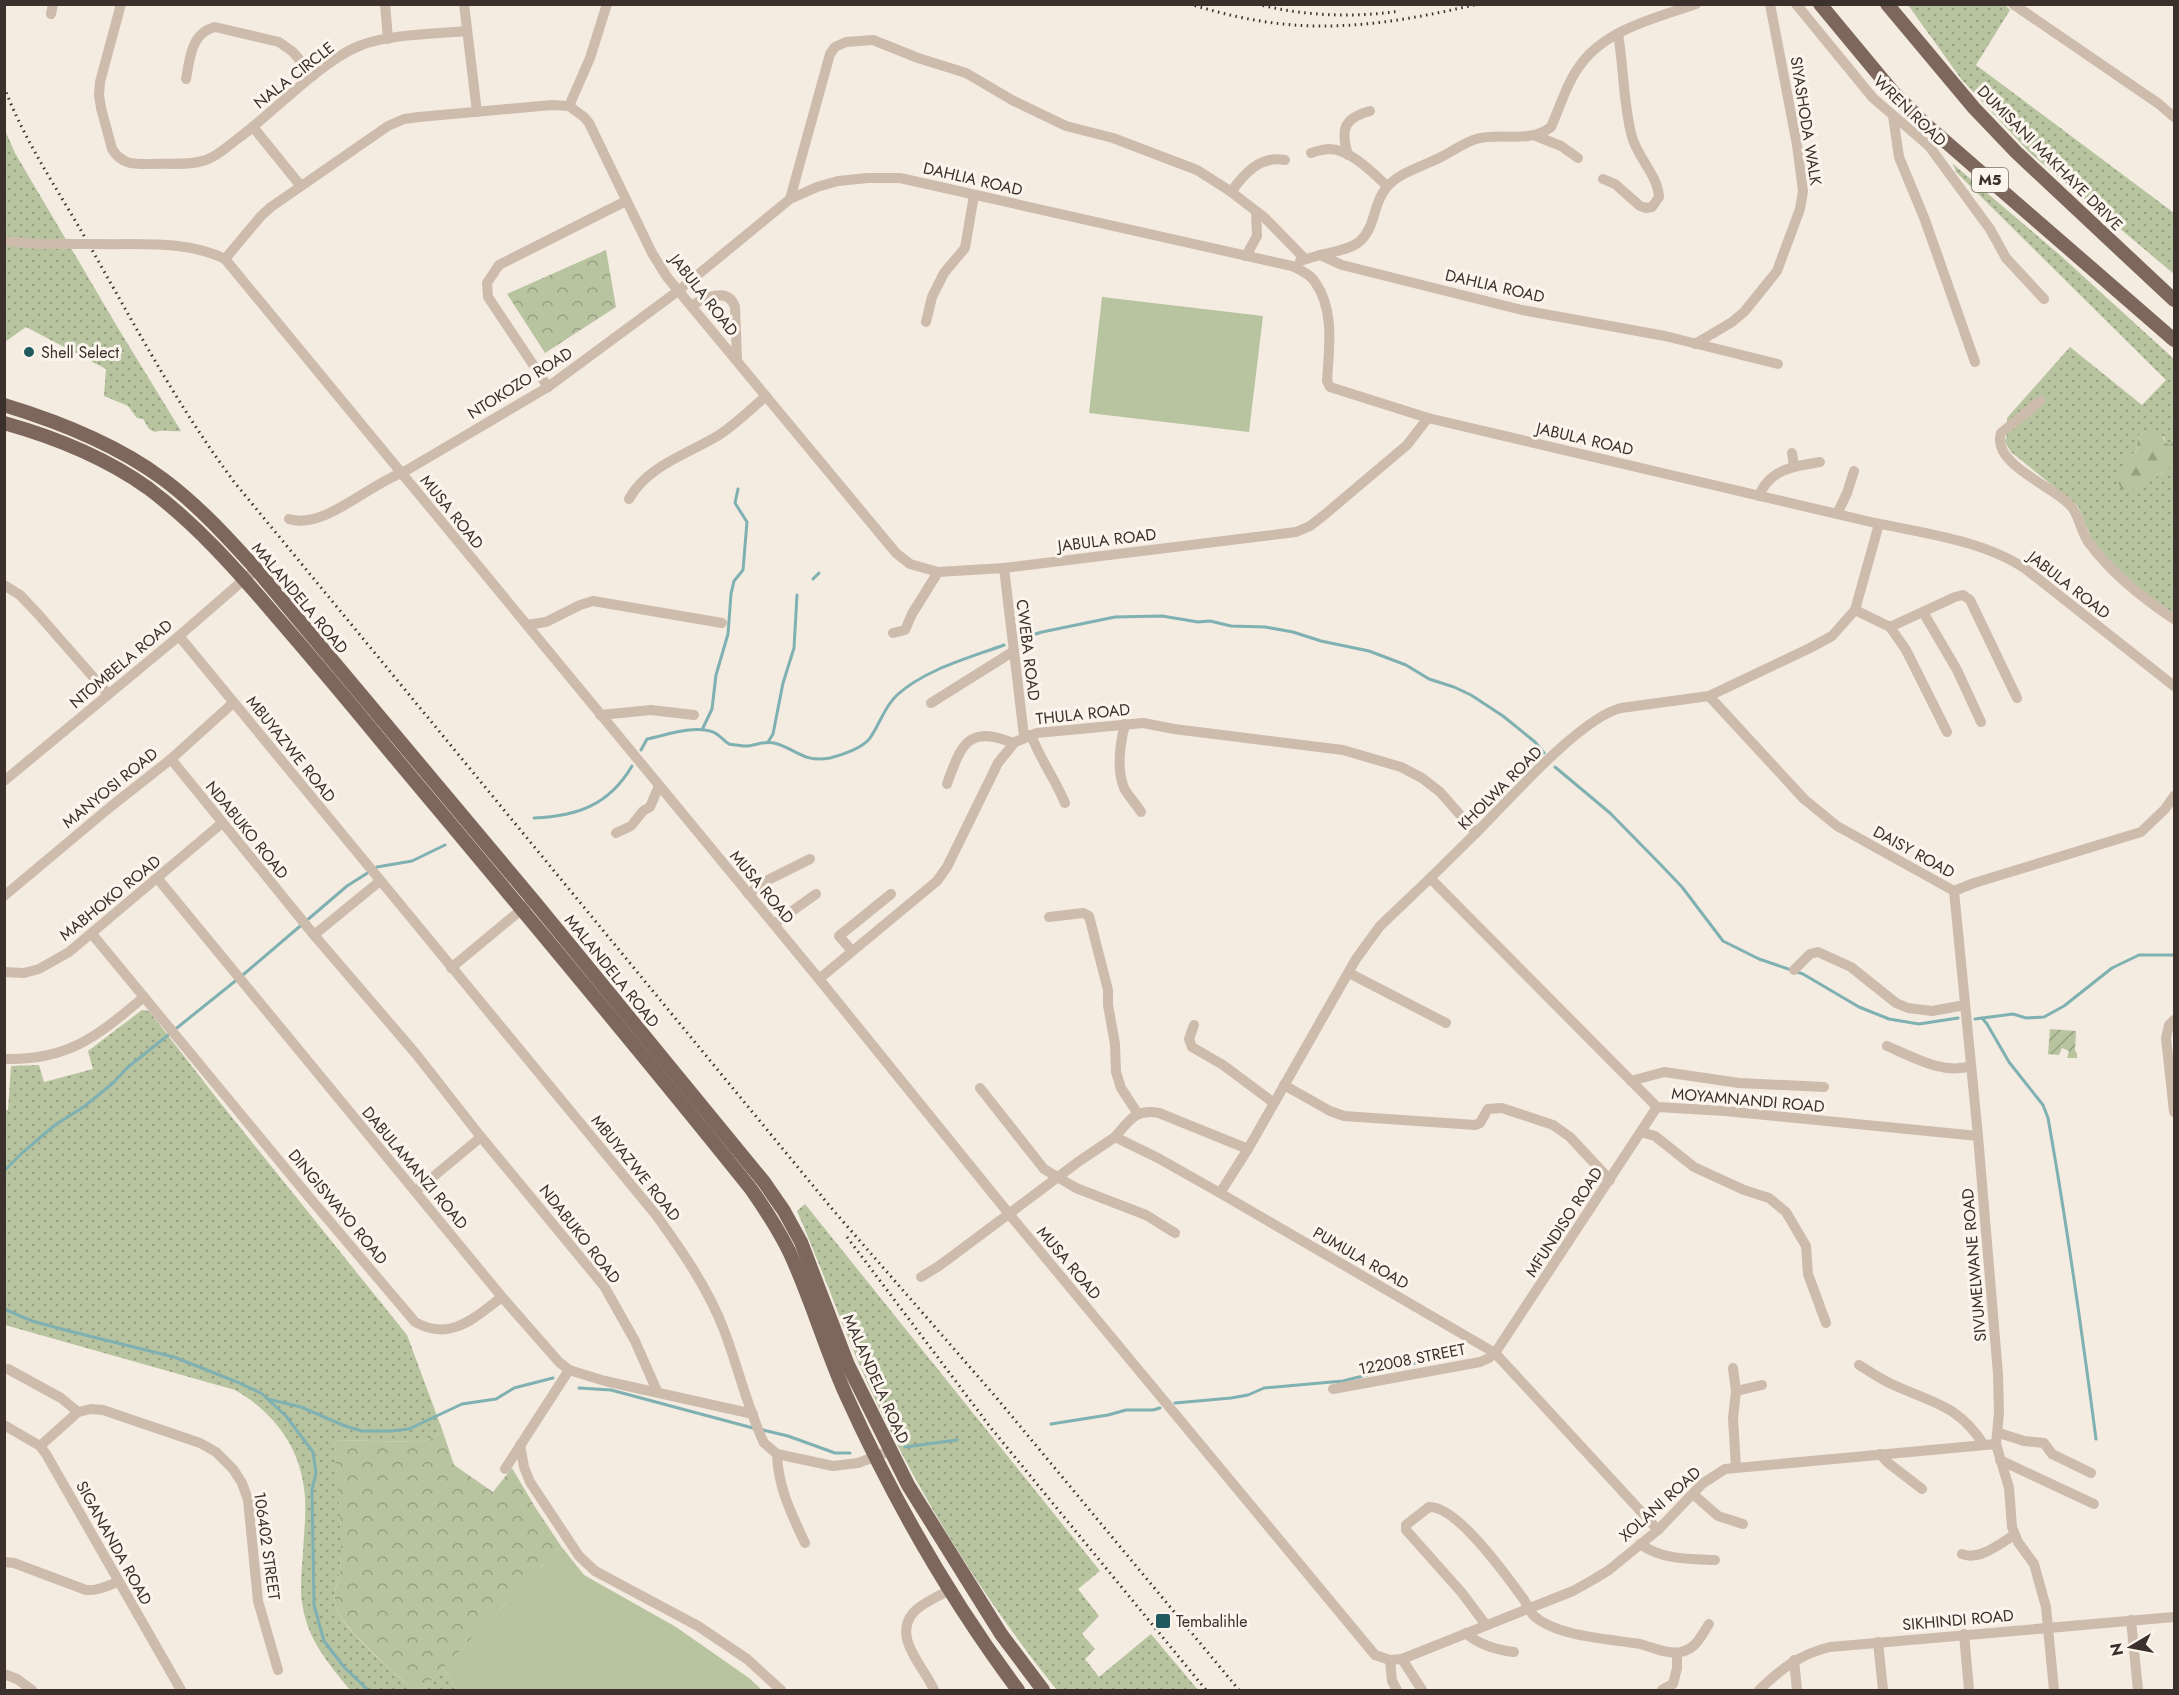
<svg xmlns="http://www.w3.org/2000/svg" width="2179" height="1695" font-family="Jost,sans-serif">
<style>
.grass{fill:url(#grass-dots)}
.forest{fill:url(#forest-firs)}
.park{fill:url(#park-crowns)}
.garden{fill:url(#garden-furrows)}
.pitch{fill:#b8c4a0}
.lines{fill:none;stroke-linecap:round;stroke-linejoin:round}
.stream{stroke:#7fb0b2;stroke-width:3}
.minor{stroke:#cdbbac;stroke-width:10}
.major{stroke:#7d675c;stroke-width:14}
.rail{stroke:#3b302b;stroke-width:3;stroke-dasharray:1.5 4.5;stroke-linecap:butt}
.minor-bridge{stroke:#cdbbac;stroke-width:10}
.poi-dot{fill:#1f5a5e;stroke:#fbf5ee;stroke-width:2}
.labels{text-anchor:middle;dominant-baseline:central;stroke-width:6;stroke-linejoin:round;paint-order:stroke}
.shield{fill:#fbf5ee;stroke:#756b66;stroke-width:1.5}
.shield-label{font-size:15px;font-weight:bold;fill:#3b302b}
.street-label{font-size:16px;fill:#3b302b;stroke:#fbf5ee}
.poi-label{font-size:16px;fill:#3b302b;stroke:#fbf5ee;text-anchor:start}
</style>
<defs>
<pattern id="grass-dots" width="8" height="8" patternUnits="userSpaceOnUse" patternTransform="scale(1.5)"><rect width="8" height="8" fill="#b8c4a0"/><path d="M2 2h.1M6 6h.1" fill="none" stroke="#97a083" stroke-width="1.8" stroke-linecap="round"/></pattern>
<pattern id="forest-firs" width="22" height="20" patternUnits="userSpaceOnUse" patternTransform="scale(1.5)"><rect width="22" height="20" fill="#b8c4a0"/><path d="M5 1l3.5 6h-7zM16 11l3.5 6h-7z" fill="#97a083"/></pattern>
<pattern id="park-crowns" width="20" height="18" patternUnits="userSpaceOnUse" patternTransform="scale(1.5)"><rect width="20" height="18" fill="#b8c4a0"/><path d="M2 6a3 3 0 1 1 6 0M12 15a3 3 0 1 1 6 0" fill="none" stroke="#97a083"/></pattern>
<pattern id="garden-furrows" width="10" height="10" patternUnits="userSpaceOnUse" patternTransform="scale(1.5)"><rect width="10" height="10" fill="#b8c4a0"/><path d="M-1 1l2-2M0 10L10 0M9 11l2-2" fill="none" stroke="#97a083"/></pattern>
</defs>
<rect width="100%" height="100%" fill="#f4ebe1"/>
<g class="grass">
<path d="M1908,5H2005L2010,10L1976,65L2174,213V274L2030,153L1962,80Z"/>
<path d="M4,128L15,153L118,328L181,431C172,432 162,429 155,432L149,429L143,419L137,418L128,406L104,396L106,369L26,327L5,342Z"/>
<path d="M1953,164L2061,256L2174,359V441L2170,445L2166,443L2164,437L2145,431L2139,435L2136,451L2125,460L2136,489L2149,473L2161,474L2167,468L2174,464V614L2126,581L2092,540L2078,506L2011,452L2005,442L2007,434V418L2070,347L2142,405L2166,380L1956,172Z"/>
<path d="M142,1010L149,1011L222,1105L407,1335L443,1432L427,1440L417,1442L334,1440C337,1481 344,1530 340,1570C338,1585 331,1595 337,1610C347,1633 394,1672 413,1690H350C329,1664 309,1642 303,1608C299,1590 302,1570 303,1552C304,1531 307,1509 304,1488C299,1445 272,1411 235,1390L5,1325L4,1110H8L11,1066L39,1065L44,1082L93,1069L88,1051Z"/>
<path d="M805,1204L1100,1571L1078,1589L1099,1616L1082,1634L1095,1649L1085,1659L1099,1677L1151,1634L1198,1690H1057C982,1597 918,1494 868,1384C842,1327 822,1268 797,1211Z"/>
<path d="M443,1668L457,1690H416H422Z"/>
</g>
<path class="forest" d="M2145,431L2160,432L2166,443L2170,445L2174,441V464L2155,478L2149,474L2136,489L2128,491L2121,488L2117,479L2126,470L2125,460L2136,451L2139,435Z"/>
<g class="park">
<path d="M606,250L616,307L545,353L507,294Z"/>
<path d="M443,1432L454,1465L493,1492L512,1468L535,1507L561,1546L422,1690H413C394,1672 347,1632 337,1610C331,1595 338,1585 340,1570C344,1529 336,1482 334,1440L417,1442L427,1440Z"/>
</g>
<path class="garden" d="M2050,1029L2076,1031L2075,1050L2077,1054V1058H2067L2069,1051L2062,1048L2059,1055L2048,1054Z"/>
<g class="pitch">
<path d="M1102,297L1263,316L1249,432L1089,413Z"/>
<path d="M561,1546L584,1575L676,1627L749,1678L762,1690H457L443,1668Z"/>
</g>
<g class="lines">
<g class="stream">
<path d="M813,579L819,573"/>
<path d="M1020,639L1042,632L1115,617L1162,616L1198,622L1210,621L1231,626L1265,627L1293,632L1321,641L1369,651L1406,665L1429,679L1454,687L1471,695L1503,716L1535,742L1544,753"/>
<path d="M702,730L712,709L716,675L728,634L731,594L734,581L743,570L747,522L735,503L738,489"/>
<path d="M768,742L773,734L783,683L794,648L797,595"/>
<path d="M641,750L647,739C667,735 691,726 710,731C719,733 722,740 729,744C732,745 739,745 743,746C753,747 764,740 774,743C797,749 803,763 830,758C842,755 863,748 870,738C880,724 884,707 897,695C926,669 969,658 1004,645"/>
<path d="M1555,767L1610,813L1662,866L1682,887L1723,941L1759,959L1803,974L1859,1007L1889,1019L1919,1024L1958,1018"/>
<path d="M534,818C578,816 609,805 632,766"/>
<path d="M1982,1018L1987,1024L2009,1062L2043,1105L2048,1118C2067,1224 2082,1332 2096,1439"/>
<path d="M1975,1019L2013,1014L2026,1018L2044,1017L2064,1006L2112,968L2139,955H2174"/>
<path d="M4,1171L22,1153L55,1125L85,1106L113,1083L127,1068L244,974L347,886L377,867L412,861L445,845"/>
<path d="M4,1309L32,1321L69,1331L174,1357L237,1382L261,1393L286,1416L313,1452L316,1473L312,1489L314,1605L324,1641L344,1667L368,1690"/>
<path d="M579,1388L611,1390L753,1428"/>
<path d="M268,1399L301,1407L345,1426L362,1431H391L409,1429L462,1404L496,1399L514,1388L553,1378"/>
<path d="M1175,1403L1231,1398L1248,1395L1264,1388L1343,1381L1419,1362"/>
<path d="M1051,1424L1108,1415L1126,1410H1153L1160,1408"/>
<path d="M763,1430L788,1436L835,1453H850"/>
<path d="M905,1447L957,1440"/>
</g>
<g class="minor">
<path d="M121,4L100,82L99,95L101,108L112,149C122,165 134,164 151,164C169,163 189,166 206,160C218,156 229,145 240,137C275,111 320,62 359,46C388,34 435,34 467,31"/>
<path d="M385,4L388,39"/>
<path d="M464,4L477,112"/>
<path d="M1796,4L1873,98L1929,146L1990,229L2006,258L2044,299"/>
<path d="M2013,4L2159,104L2174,117"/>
<path d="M51,14L53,4"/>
<path d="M186,79C190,58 191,33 215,27L279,42L293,52L313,76"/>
<path d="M569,106L590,58L607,4"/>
<path d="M1893,116L1899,157L1925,220L1975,362"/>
<path d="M253,127L300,185"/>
<path d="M1536,136L1561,146L1578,158"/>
<path d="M1311,153C1317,151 1324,149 1330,149C1351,150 1372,172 1387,186"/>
<path d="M1348,155C1340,129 1344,118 1370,111"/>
<path d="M1603,179L1615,184L1640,206L1646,208L1652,207L1659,197C1658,176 1638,158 1632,137C1623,104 1624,68 1618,34"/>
<path d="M1231,192C1244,174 1260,155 1285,160"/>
<path d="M790,199L830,54L835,47L846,42L873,40L918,58L966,73L1012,100L1066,126L1113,138L1197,170L1230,191L1265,218L1304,258"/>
<path d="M4,241L38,244H69"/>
<path d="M99,244C141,245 186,240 225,259L819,979L1010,1215L1375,1655L1390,1660L1402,1659L1573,1591L1596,1578L1609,1570L1658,1530L1702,1484L1725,1469L1996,1444"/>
<path d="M1320,255C1332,252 1349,250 1359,242C1381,223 1368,194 1402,175C1414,168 1427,164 1439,158C1452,152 1463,143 1476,139C1502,132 1529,144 1551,127C1560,107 1567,82 1581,64C1607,29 1656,18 1696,4"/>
<path d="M1246,256L1257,236L1256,212"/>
<path d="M225,259L261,216L271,207L388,126L404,119L419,117L552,105L569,106L584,117L589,123L652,253L667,277L896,553L910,564L938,572L1004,568L1296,532L1310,526L1323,516L1407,445L1428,418C1570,451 1712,484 1854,518C1909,532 1980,537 2027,570L2174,686"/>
<path d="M1300,261L1320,255L1342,265L1522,310L1665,336L1778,364"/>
<path d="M691,306C704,298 728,286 735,307L737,360"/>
<path d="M926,322L932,297L944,273L965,248L974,195"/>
<path d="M1695,344L1732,322L1744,312L1761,291L1777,271L1800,209L1803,191L1797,145L1770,4"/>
<path d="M548,387L488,297L487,283L499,265L626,201"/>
<path d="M2040,401L2001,433C1991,464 2053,486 2070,505C2080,515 2080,531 2089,543C2112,574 2142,598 2174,619"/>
<path d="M1792,453L1794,466"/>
<path d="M1759,496C1769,469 1795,466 1820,462"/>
<path d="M629,499C647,466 688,454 719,435C736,424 751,409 766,396"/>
<path d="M1837,514L1847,493L1854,471"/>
<path d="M289,519C324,530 369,484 402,473L548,387L678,291L790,199L817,187L838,181L868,178H900L1292,266C1300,270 1310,274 1315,282C1335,310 1329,349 1327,381L1330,387L1428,418"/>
<path d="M1004,568L1024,736"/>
<path d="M4,585L20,595L38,614L108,694"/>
<path d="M1855,610L1890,627L1906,650L1947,732"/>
<path d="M1923,612L1957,670L1981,722"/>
<path d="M527,625L546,622L580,605L593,601L722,623"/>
<path d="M1890,627L1955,597L1963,595L1970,600L2017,698"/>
<path d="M893,633L905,630L912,614L938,572"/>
<path d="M179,636L656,1215C682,1251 708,1288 724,1330C738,1367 747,1407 764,1443L777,1454L833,1466L858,1463L890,1451"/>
<path d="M1709,696L1804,799L1837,826L1954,891L1974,883L2141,832L2165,809L2174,796"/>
<path d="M931,703L1014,651"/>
<path d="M600,715L651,710L694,715"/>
<path d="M1125,724C1120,744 1116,768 1124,788C1127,794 1136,804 1141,812"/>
<path d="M1031,735C1040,759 1055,779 1065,803"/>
<path d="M171,759L314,935L416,1054L481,1137L604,1286L635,1341L657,1391"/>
<path d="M4,781L179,636L256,569"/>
<path d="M947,784C961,745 968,724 1013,743"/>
<path d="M616,833L631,826L643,811L650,807L659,786"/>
<path d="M1430,878L1657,1107L1725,1111L1978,1136"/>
<path d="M158,879L502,1297L559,1362L569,1370L605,1381L753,1414"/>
<path d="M1954,891L1978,1136L1998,1374L1999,1413L1996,1444L2009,1488L2012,1527L2018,1542L2034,1564L2046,1607L2054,1690"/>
<path d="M748,894L768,880L810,859"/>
<path d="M4,896L109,808L171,759L233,703"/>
<path d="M1049,917L1083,913L1089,916L1108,990V1005L1115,1044L1116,1072L1121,1088L1138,1114"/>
<path d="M774,924L816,894"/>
<path d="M92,934L309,1197L415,1322C450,1342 474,1318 502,1297"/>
<path d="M314,935L380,881"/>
<path d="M852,951L839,936L891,894"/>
<path d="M451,968L533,900"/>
<path d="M1794,970L1810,954L1818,952L1851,967L1896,1003L1908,1008L1932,1011L1965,1005"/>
<path d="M4,972L24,973L39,969L69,952L222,823"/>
<path d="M1349,973L1446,1023"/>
<path d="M819,979L937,881L947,867L998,763L1015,742L1037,733L1143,723L1174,729L1343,750L1401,767L1422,778L1440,792L1476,833"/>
<path d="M2174,1020L2169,1025L2166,1038L2174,1112"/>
<path d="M1194,1025L1189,1039L1192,1047L1223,1065L1274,1103"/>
<path d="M1887,1046C1913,1057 1943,1075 1971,1066"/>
<path d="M4,1059C69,1061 97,1036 144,997"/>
<path d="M1631,1081L1664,1072L1739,1083L1824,1087"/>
<path d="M1284,1085L1330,1111L1344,1116L1475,1125L1480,1123L1488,1109L1502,1108L1553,1125L1570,1137L1610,1180"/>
<path d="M980,1088L1044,1169L1076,1188L1146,1215L1175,1233"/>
<path d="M1641,1132L1655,1136L1694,1167L1744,1190L1769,1198L1786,1212L1806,1246L1808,1274L1826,1323"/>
<path d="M1115,1137C1129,1121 1135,1108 1159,1113L1248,1149"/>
<path d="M416,1191L481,1137"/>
<path d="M1220,1193L1248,1149L1356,959L1380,926C1412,896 1444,865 1476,833C1508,801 1580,718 1621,708L1709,696L1810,648L1832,636L1855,610L1879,524"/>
<path d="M921,1277L939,1266L1078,1162L1115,1137L1158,1158L1220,1193L1495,1353L1658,1530"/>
<path d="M1859,1365C1871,1372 1883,1381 1896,1386C1936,1404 1959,1406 1984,1445"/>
<path d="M1733,1368L1736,1391L1733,1418L1736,1467"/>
<path d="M8,1369L61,1398L78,1412"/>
<path d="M1333,1389L1480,1362L1489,1358L1495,1353L1657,1107"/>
<path d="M1736,1391L1762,1385"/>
<path d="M4,1425L40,1446L46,1454L181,1690"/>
<path d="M1999,1433L2024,1441L2044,1443L2052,1454L2091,1473"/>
<path d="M520,1445L524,1467L530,1482L579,1556L595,1571L698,1626L747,1659L781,1690"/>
<path d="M40,1446L78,1412L91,1409L103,1410L200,1443L216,1452L233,1469L242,1483L248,1500L258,1601L278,1670"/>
<path d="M777,1454C778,1487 791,1513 805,1543"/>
<path d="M1880,1454L1887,1462L1922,1489"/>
<path d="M2000,1460L2094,1504"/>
<path d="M505,1469L569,1370"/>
<path d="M1693,1494L1718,1516L1743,1524"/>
<path d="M1640,1544C1662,1560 1690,1559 1715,1560"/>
<path d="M1962,1554C1979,1561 2000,1544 2014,1535"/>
<path d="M4,1562L14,1563L86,1590C98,1591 107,1586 118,1582"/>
<path d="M2131,1620L2138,1690"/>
<path d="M1486,1625L1462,1593L1406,1530V1525L1429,1507C1456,1505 1506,1575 1522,1597C1527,1603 1529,1611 1534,1616C1558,1637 1610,1639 1640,1644C1652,1647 1669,1655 1681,1652C1697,1648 1700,1637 1709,1624"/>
<path d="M1466,1633C1479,1645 1497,1650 1514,1652"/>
<path d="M1964,1634L1969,1690"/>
<path d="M1878,1642L1883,1690"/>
<path d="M1402,1659L1422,1690"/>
<path d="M1390,1660L1392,1681L1397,1690"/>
<path d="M1794,1660L1797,1690"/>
<path d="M4,1674L17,1679L32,1690"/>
<path d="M934,1690C925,1668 892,1638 913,1613C921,1603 938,1597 949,1590"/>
<path d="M1662,1690L1673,1684L1677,1668V1653"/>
<path d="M1759,1690C1781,1669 1800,1654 1830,1647L2174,1617"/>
</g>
<g class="major">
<path d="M1820,4L1893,92L1923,122L2174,340"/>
<path d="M1887,4L1974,108L2016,152L2174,300"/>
<path d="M4,405C60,422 116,444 163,479C198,505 227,537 256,569L533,900L764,1182L784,1211L801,1242L848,1365L908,1485L1001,1634L1043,1690"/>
<path d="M4,423C54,437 106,458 148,488C196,524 236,569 275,615C313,659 350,703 387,748C509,894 632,1040 751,1189C765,1209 778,1229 789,1251C811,1298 825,1348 846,1395C893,1499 950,1599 1018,1690"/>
</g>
<g class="rail">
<path d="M1189,4C1220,13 1251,21 1283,24C1349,31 1414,19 1478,4"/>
<path d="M1257,4C1303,16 1353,18 1400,11"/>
<path d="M4,87C25,142 58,190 87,241C134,324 178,407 235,483L833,1210L995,1396L1239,1690"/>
<path d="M847,1237L991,1428L1206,1690"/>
</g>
<path class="minor-bridge" d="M69,244H99"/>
</g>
<g class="poi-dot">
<circle cx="29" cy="352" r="6"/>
<rect x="1155" y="1613" width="16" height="16" rx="3"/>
</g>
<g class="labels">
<rect class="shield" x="1972" y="168" width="36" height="24" rx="4.5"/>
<g class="shield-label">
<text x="1990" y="180">M5</text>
</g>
<g class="street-label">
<text transform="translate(294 75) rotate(-38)">NALA CIRCLE</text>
<text transform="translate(1910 111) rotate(44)">WREN ROAD</text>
<text transform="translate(1806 121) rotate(81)">SIYASHODA WALK</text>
<text transform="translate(2050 158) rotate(45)">DUMISANI MAKHAYE DRIVE</text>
<text transform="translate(973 179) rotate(13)">DAHLIA ROAD</text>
<text transform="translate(1495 286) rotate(13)">DAHLIA ROAD</text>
<text transform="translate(704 295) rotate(52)">JABULA ROAD</text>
<text transform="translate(520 383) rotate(-32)">NTOKOZO ROAD</text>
<text transform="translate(1585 439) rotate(13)">JABULA ROAD</text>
<text transform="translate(452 512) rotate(51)">MUSA ROAD</text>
<text transform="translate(1107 540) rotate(-7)">JABULA ROAD</text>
<text transform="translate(2069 585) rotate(38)">JABULA ROAD</text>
<text transform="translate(300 598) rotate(50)">MALANDELA ROAD</text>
<text transform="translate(1028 650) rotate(83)">CWEBA ROAD</text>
<text transform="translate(121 664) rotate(-40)">NTOMBELA ROAD</text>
<text transform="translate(1083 714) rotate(-6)">THULA ROAD</text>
<text transform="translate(291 749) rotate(51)">MBUYAZWE ROAD</text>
<text transform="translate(110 788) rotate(-39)">MANYOSI ROAD</text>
<text transform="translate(1500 788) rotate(-45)">KHOLWA ROAD</text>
<text transform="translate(247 830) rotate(51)">NDABUKO ROAD</text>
<text transform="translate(1914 852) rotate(29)">DAISY ROAD</text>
<text transform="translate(762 887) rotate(50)">MUSA ROAD</text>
<text transform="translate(110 898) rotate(-39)">MABHOKO ROAD</text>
<text transform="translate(612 971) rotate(51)">MALANDELA ROAD</text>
<text transform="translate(1748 1100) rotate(5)">MOYAMNANDI ROAD</text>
<text transform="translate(415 1168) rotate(50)">DABULAMANZI ROAD</text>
<text transform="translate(636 1168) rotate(51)">MBUYAZWE ROAD</text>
<text transform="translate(338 1207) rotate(50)">DINGISWAYO ROAD</text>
<text transform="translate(1564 1222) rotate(-57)">MFUNDISO ROAD</text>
<text transform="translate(580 1234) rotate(52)">NDABUKO ROAD</text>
<text transform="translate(1361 1258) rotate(30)">PUMULA ROAD</text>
<text transform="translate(1069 1263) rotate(50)">MUSA ROAD</text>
<text transform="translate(1974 1265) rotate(-95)">SIVUMELWANE ROAD</text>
<text transform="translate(1412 1359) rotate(-11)">122008 STREET</text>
<text transform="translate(876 1379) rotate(66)">MALANDELA ROAD</text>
<text transform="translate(1660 1504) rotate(-42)">XOLANI ROAD</text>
<text transform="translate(114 1543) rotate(61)">SIGANANDA ROAD</text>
<text transform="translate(267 1546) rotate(82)">106402 STREET</text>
<text transform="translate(1958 1620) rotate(-5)">SIKHINDI ROAD</text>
</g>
<g class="poi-label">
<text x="41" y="352">Shell Select</text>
<text x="1176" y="1621">Tembalihle</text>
</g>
</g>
<rect width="2179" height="1695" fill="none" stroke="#3b302b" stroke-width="12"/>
<g transform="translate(2131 1647) rotate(260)" stroke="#fbf5ee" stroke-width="4.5" paint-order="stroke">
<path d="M0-4.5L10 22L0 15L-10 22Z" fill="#3b302b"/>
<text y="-9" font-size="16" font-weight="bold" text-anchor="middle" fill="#3b302b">N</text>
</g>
</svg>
